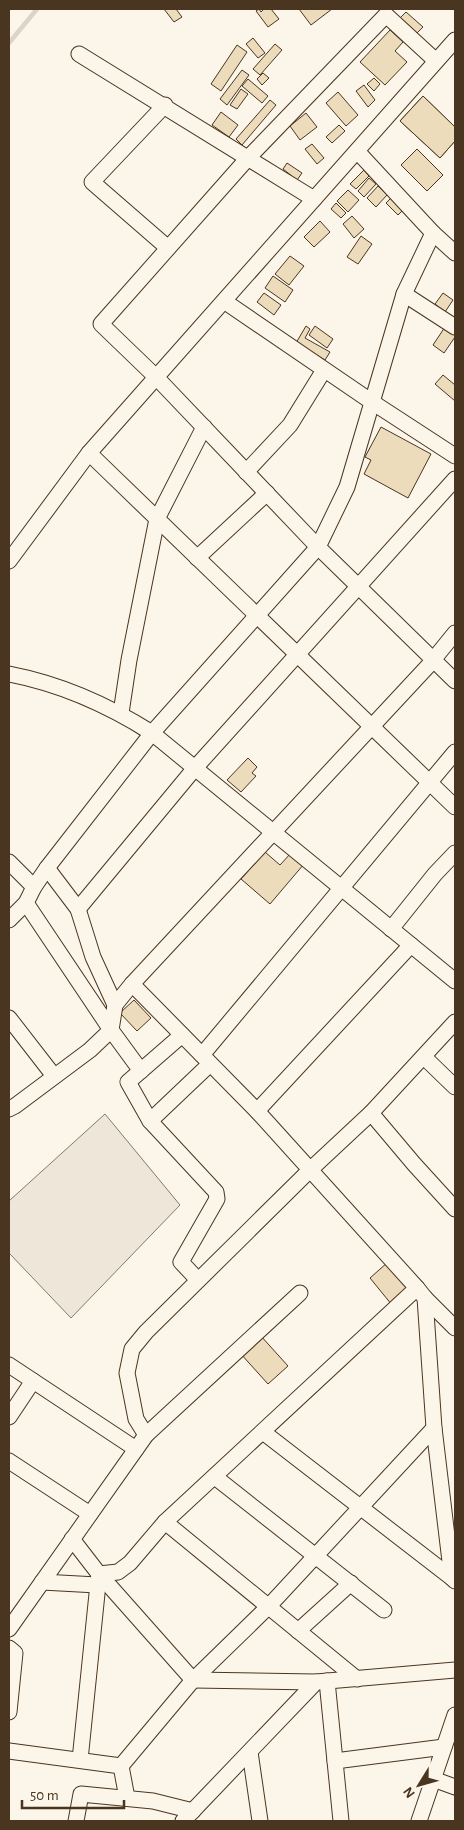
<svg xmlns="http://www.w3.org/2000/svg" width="464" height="1830" font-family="'Alegreya Sans',sans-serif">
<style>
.green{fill:#ede6d9;stroke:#887966}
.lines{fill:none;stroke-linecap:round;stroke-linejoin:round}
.stream{stroke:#dcd4c6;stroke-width:4.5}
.building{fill:#ecdcbc;stroke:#4a3520}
.minor-casing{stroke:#4a3520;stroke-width:17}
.minor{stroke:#fbf6e9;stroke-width:15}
</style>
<rect width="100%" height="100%" fill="#fbf6e9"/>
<path class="green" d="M105,1114L180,1205L71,1318L9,1253V1201Z"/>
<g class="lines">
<path class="stream" d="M9,43L37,9"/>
</g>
<g class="building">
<path d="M164,9H176L182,17L174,22Z"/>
<path d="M259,9L261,12L264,9H271L279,19L268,27L256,11Z"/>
<path d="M299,9H332L311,25Z"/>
<path d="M406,12L423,27L417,33L400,18Z"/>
<path d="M390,30L403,42L395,51L407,62L385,85L360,62Z"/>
<path d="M253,38L265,53L258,58L246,44Z"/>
<path d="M275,44L282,50L260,75L253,69Z"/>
<path d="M237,45L247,52L221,91L211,84Z"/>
<path d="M242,70L249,75L227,105L220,99Z"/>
<path d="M263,73L269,78L262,85L257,79Z"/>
<path d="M374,78L380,84L374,91L367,84Z"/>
<path d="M248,79L268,96L262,103L242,86Z"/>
<path d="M364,85L375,100L368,107L356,91Z"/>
<path d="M241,89L248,94L237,109L230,105Z"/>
<path d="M338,92L358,115L346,126L326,103Z"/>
<path d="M423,96L455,127V141L440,158L400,121Z"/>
<path d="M423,96L455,127V141L440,158L400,121Z"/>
<path d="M270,100L276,105L242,145L236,139Z"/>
<path d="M221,112L238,125L229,137L212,125Z"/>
<path d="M306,113L317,127L300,140L290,126Z"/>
<path d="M339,125L345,131L332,143L326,137Z"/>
<path d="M312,144L324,158L317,164L305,149Z"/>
<path d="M417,149L443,175L427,191L401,165Z"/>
<path d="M287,163L302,173L297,180L283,169Z"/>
<path d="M364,170L369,176L356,189L350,184Z"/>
<path d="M369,178L376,184L364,197L358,191Z"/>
<path d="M378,186L387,195L376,207L367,198Z"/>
<path d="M348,190L359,200L348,212L337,201Z"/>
<path d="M391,198L403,210L398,215L386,203Z"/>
<path d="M336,203L346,213L341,218L331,209Z"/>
<path d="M352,216L364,229L354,238L343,224Z"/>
<path d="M320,221L330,232L314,247L304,237Z"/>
<path d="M361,236L372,244L358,264L347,257Z"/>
<path d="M290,256L304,266L289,285L275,274Z"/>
<path d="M273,276L293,290L285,302L265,288Z"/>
<path d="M264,293L281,305L274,315L257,302Z"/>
<path d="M443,293L453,300L445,312L435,304Z"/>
<path d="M447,324L455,330V337L444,353L433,345Z"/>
<path d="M306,326L310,329L305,338L330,352L325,360L296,343Z"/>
<path d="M315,326L333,339L327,348L309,335Z"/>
<path d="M443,375L455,385V401L435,384Z"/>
<path d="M381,427L431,454L408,498L364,474L371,460L365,457Z"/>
<path d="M248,758L257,767L252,773L256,776L241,792L227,780Z"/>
<path d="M265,852L280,865L291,853L304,864L270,904L241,879Z"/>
<path d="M134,1000L151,1018L137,1031L120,1013Z"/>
<path d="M388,1262L410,1289L392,1305L370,1278Z"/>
<path d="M260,1335L288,1366L268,1384L240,1353Z"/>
</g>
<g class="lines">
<g class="minor-casing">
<g id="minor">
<path d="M79,54L314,199"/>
<path d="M436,61L386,15L248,158L101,324L156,377L318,547L455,681"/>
<path d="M165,105L92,182L168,248"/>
<path d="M357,151L433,233L455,253"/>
<path d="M404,294L455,327"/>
<path d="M224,301L372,402L455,456"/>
<path d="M89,453L455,807"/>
<path d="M246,472L290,425L324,370"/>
<path d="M197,558L267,493"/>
<path d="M9,561L89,453L455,40"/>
<path d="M9,674C61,684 108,705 152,733L455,981"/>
<path d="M121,713L129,660L157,519L204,427"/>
<path d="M9,862L34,887"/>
<path d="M47,868L78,909L93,957L115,1005"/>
<path d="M26,903L111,1030L141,1071"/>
<path d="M78,909L195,768L455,479"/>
<path d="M9,920L26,903L34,887L47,868L152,733L318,547L347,487L404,294L433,233"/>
<path d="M391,929L435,874L455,853"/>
<path d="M132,984L257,1111L417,1288L425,1298L434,1428L452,1578L455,1581"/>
<path d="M9,1018L54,1076"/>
<path d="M182,1035L128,1082L150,1121L216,1192L217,1199L181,1262L198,1280"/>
<path d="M202,1055L455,752"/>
<path d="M424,1057L455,1087"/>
<path d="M9,1109L15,1106L90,1050L111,1030L115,1005L132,984L429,665L455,633"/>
<path d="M257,1111L411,945"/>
<path d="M371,1113L414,1164L455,1209"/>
<path d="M150,1121L210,1064"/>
<path d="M425,1298L455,1328"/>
<path d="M9,1365L136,1449"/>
<path d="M9,1417L33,1381"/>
<path d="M263,1432L452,1578"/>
<path d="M146,1435L136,1419L127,1373L132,1349L146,1332L311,1169L371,1113L455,1022"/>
<path d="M9,1461L90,1514"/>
<path d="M215,1477L384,1610"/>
<path d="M165,1522L357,1679"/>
<path d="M72,1539L99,1574L193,1680L316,1682L455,1670"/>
<path d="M42,1582L97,1585"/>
<path d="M9,1629L146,1435L300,1293"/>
<path d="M298,1631L351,1583"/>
<path d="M9,1648L15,1653L9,1712"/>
<path d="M327,1681L341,1821"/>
<path d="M9,1751L121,1766"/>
<path d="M250,1752L260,1821"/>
<path d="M80,1760L99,1574L118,1572L130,1563L165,1522L417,1288"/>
<path d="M335,1761L444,1747"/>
<path d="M121,1766L193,1680L269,1606L434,1428"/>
<path d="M121,1766L127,1798"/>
<path d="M433,1779L455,1787"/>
<path d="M76,1821L81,1794L153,1801L193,1811"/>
<path d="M183,1821L316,1682"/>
<path d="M419,1821L455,1715"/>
</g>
</g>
<use href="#minor" class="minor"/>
</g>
<rect width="464" height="1830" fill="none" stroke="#4a3520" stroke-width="20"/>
<g transform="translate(419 1785) rotate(233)" stroke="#fbf6e9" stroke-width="4" paint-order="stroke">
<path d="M0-4L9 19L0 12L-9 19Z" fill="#4a3520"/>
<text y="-8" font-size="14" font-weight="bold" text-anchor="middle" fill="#4a3520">N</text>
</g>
<path d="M22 1800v8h102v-8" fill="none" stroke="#4a3520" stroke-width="2.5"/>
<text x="30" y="1800" font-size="15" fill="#4a3520" stroke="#fbf6e9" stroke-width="4" paint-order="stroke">50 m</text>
</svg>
